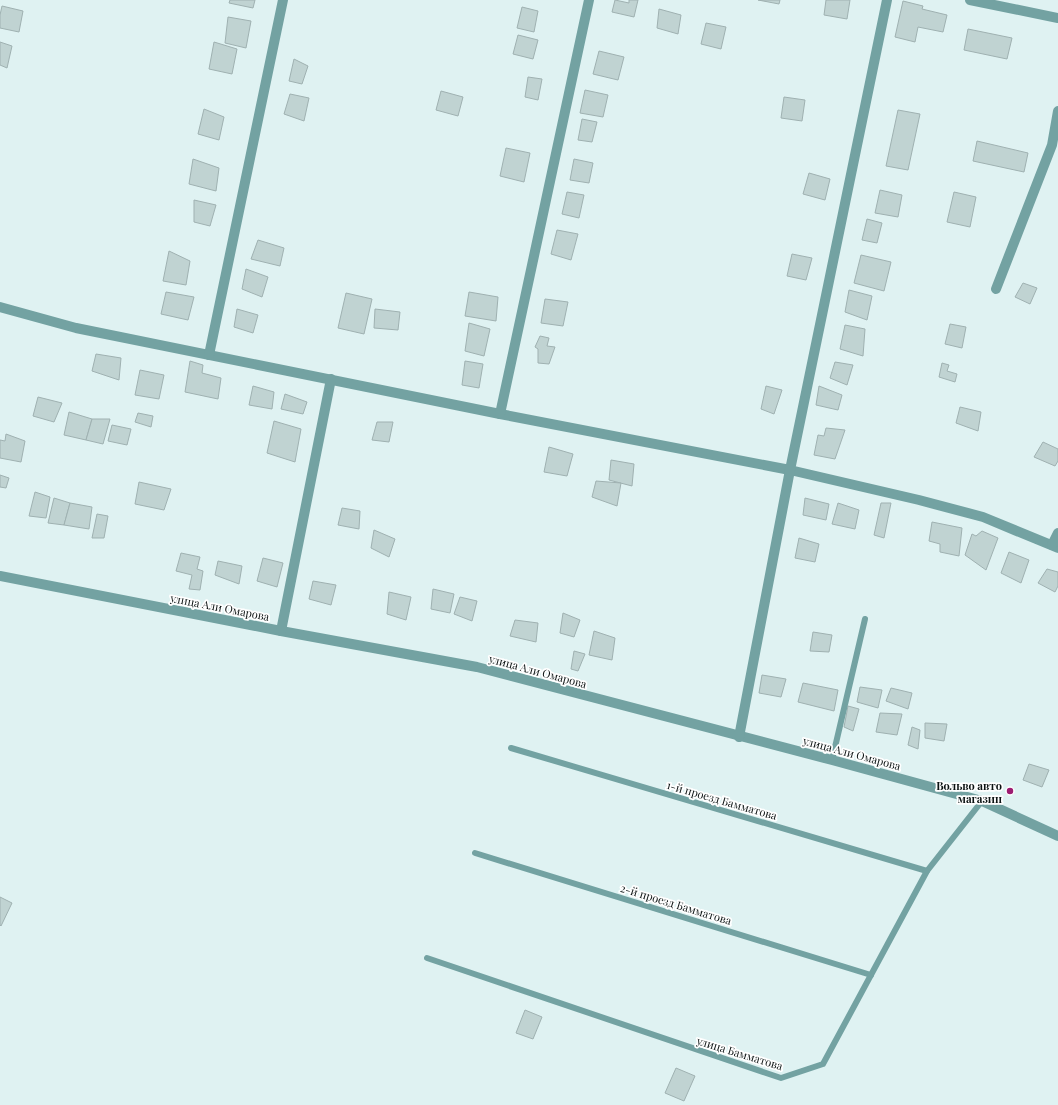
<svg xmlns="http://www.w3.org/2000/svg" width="1058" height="1105" font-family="'Playfair Display',serif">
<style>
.building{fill:#c0d3d2;stroke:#9fb1b1}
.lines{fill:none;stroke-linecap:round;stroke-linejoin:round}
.service{stroke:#73a2a2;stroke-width:6}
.minor{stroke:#73a2a2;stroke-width:10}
.poi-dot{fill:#9c1c71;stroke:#fff;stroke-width:1.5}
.labels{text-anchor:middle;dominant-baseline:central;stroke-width:3.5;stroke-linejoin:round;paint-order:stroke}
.street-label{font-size:11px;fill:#0b1212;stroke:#fff}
.poi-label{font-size:11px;font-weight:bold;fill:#0b1212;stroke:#fff;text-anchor:end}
</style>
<rect width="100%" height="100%" fill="#dff2f2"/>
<g class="building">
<path d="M230,0H255L253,8L229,3Z"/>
<path d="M615,0L629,3V0H638L634,17L612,12Z"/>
<path d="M758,0H780L779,4Z"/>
<path d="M826,0H850L847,19L824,15Z"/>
<path d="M903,1L923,6L922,9L947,15L943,32L918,27L915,42L895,37Z"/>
<path d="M2,6L23,11L19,32L0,28V15Z"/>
<path d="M522,7L538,11L534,32L517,28Z"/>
<path d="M659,9L681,15L678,34L657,28Z"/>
<path d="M228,17L251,21L246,48L225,43Z"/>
<path d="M706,23L726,27L721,49L701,44Z"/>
<path d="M968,29L1012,38L1007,59L964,50Z"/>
<path d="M518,35L538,40L533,59L513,54Z"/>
<path d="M0,42L12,46L7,68L0,65Z"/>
<path d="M214,42L237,49L232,74L209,69Z"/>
<path d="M599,51L624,57L618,80L593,74Z"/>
<path d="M294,59L308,66L302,84L289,81Z"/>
<path d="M528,77L542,79L538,100L525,97Z"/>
<path d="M585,90L608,95L603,117L580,113Z"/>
<path d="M441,91L463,97L458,116L436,110Z"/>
<path d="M290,94L309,98L304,121L284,114Z"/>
<path d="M784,97L805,100L802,121L781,118Z"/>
<path d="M204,109L224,117L219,140L198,134Z"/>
<path d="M898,110L920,114L908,170L886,166Z"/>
<path d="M582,119L597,122L592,142L578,140Z"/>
<path d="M977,141L1028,153L1024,172L973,161Z"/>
<path d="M506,148L530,153L524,182L500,176Z"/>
<path d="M193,159L219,168L216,191L189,184Z"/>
<path d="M574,159L593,163L589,183L570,180Z"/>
<path d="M809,173L830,179L825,200L803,194Z"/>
<path d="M880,190L902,195L898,217L875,213Z"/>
<path d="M567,192L584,195L579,218L562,214Z"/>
<path d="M954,192L976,197L970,227L947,222Z"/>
<path d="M194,200L216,205L210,226L194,222Z"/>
<path d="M867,219L882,223L877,243L862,240Z"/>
<path d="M557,230L578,234L571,260L551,254Z"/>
<path d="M258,240L284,248L280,266L251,259Z"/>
<path d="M169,251L190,261L186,285L163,281Z"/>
<path d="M792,254L812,258L806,280L787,276Z"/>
<path d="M861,255L891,262L884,291L854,283Z"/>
<path d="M246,269L268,277L262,297L242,289Z"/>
<path d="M1023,283L1037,288L1030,304L1015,297Z"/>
<path d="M849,290L872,296L867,320L845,312Z"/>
<path d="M166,292L194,297L188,320L161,314Z"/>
<path d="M469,292L498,297L496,321L465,316Z"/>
<path d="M346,293L372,299L364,334L338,328Z"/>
<path d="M545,299L568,302L563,326L541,323Z"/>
<path d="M237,309L258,315L253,333L234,327Z"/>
<path d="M375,309L400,312L398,330L374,328Z"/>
<path d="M469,323L490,329L484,356L465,351Z"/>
<path d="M950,324L966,327L962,348L945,344Z"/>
<path d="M845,325L865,329L863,356L840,349Z"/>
<path d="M540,336L549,338L547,346L555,347L549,364L538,363V349L535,347Z"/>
<path d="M96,354L121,358L119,380L92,371Z"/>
<path d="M190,361L203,365L202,373L221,378L218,399L185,392Z"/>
<path d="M465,361L483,364L479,388L462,385Z"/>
<path d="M835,362L853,365L847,385L830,378Z"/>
<path d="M942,363L949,365L947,371L957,374L955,382L939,377Z"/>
<path d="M140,370L164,375L159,399L135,395Z"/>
<path d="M253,386L274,392L272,409L249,405Z"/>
<path d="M766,386L782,390L774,414L761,409Z"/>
<path d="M819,386L842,395L838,410L816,405Z"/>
<path d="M285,394L307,402L303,414L281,409Z"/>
<path d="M38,397L62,403L54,422L33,416Z"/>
<path d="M960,407L981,412L978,431L956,423Z"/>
<path d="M69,412L92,419L86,440L64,435Z"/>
<path d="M138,413L153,416L151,427L135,422Z"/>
<path d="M92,419H110L103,444L86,440Z"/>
<path d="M274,421L301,429L295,462L267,453Z"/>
<path d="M377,422H393L389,442L372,440Z"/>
<path d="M112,425L131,429L127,445L108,441Z"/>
<path d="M826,428L845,430L835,459L814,455L818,435L824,436Z"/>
<path d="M6,434L25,441L21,462L0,458V440L5,441Z"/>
<path d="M1043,442L1058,449V461L1055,466L1034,457Z"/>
<path d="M549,447L573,454L567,476L544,472Z"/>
<path d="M611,460L634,464L632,486L609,480Z"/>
<path d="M0,475L9,478L6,488L0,487Z"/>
<path d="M596,481L621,483L617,506L592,497Z"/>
<path d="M139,482L171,489L164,510L135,504Z"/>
<path d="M35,492L50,497L46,518L29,516Z"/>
<path d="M54,498L70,503L64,525L48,523Z"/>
<path d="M805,498L829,504L826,520L803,515Z"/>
<path d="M70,503L92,507L89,529L64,525Z"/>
<path d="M838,503L859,510L855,529L832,524Z"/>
<path d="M881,503H891L884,538L874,535Z"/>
<path d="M342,508L360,511L359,529L338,525Z"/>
<path d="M97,514L108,516L104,538H92Z"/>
<path d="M932,522L962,528L959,556L940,552V544L929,541Z"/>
<path d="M374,530L395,539L389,557L371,548Z"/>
<path d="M982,531L998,538L986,570L965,555L972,534L976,536Z"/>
<path d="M799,538L819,544L815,562L795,558Z"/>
<path d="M1009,552L1029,560L1021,583L1001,573Z"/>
<path d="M181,553L200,557L197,569L203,571L200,590L189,589L192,575L176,571Z"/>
<path d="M263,558L283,563L277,587L257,581Z"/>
<path d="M218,561L242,566L239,584L215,575Z"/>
<path d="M1047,569L1058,572V586L1055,592L1038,583Z"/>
<path d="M313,581L336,585L331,605L309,599Z"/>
<path d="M433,589L454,594L450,613L431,609Z"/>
<path d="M389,592L411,597L406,620L387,614Z"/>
<path d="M460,597L477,601L472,621L454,614Z"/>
<path d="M563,613L580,620L574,637L560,633Z"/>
<path d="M515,620L538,623L536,642L510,636Z"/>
<path d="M594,631L615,638L612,660L589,655Z"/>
<path d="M813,632L832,635L829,652L810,651Z"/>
<path d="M574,651L585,654L578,671L571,669Z"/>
<path d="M762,675L786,679L781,697L759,693Z"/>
<path d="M803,683L838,690L834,711L798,702Z"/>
<path d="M860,687L882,690L878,708L857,702Z"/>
<path d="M891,688L912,693L908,709L886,701Z"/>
<path d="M848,706L859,709L853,731L844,727Z"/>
<path d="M880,713L902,714L897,735L876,732Z"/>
<path d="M925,723L947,724L944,741L925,738Z"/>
<path d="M912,727L920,730L918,749L908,745Z"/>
<path d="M1029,764L1049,770L1042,787L1023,780Z"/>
<path d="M0,897L12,903L1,926L0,925Z"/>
<path d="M525,1010L542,1017L533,1039L516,1033Z"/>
<path d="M676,1068L695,1076L684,1101L665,1093Z"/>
</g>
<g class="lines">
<g class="service">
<path d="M511,748L927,871"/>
<path d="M832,760L865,619"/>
<path d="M475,853L871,975"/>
<path d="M427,958L781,1078L823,1064L927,871L982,801"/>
</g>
<g class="minor">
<path d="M970,0L1058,18"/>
<path d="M996,289L1052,145L1058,111"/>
<path d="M0,307L76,328L500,414L790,470L919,500L983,517L1058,548"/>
<path d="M209,355L283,0"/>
<path d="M500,414L589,0"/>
<path d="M1052,545L1058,533"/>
<path d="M0,576L281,631L477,667L832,760L982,801L1058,836"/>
<path d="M281,631L331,379"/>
<path d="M739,737L790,470L887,0"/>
</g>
</g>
<circle class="poi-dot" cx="1010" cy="791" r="4"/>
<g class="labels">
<g class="street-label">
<text transform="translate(220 607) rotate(11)">улица Али Омарова</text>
<text transform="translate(538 671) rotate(15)">улица Али Омарова</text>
<text transform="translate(852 753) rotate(15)">улица Али Омарова</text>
<text transform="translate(722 800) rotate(16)">1-й проезд Бамматова</text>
<text transform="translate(676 904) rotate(17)">2-й проезд Бамматова</text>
<text transform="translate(740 1053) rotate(17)">улица Бамматова</text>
</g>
<g class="poi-label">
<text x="1002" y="785">Вольво авто<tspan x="1002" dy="13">магазин</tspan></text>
</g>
</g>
</svg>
